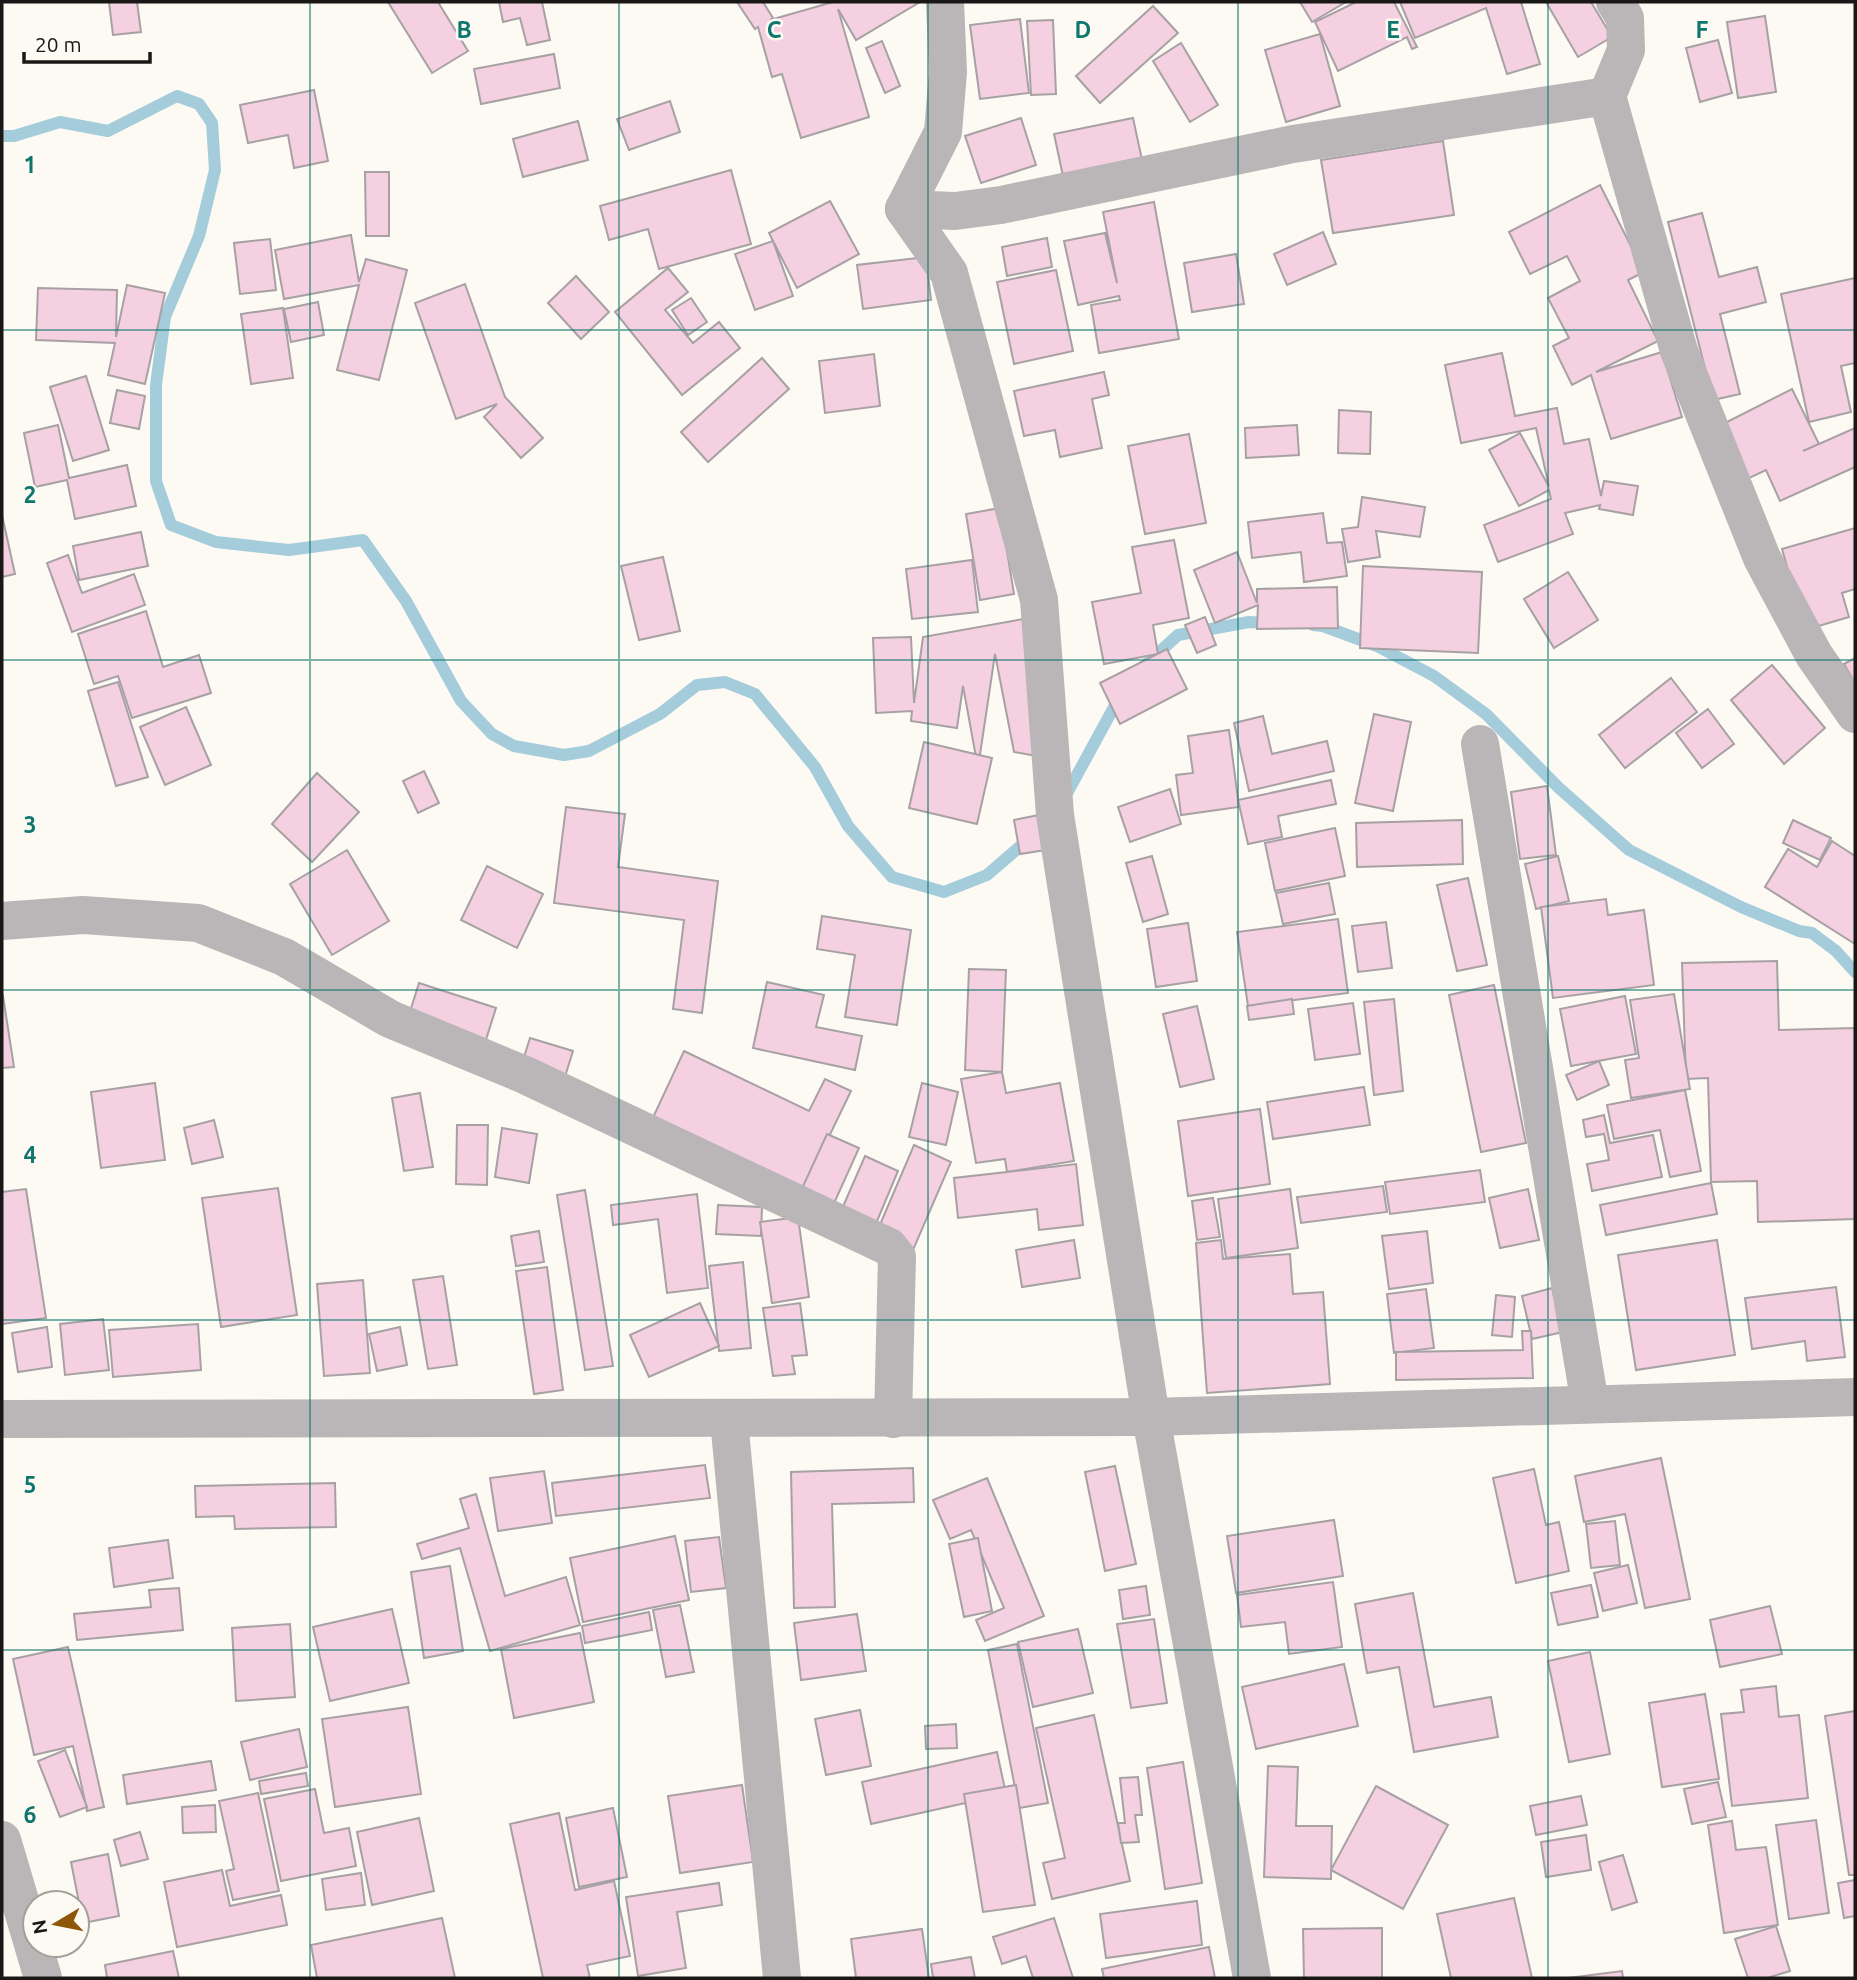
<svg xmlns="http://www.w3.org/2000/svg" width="1857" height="1980" font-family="Ubuntu,sans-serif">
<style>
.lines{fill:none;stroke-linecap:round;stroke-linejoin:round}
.stream{stroke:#a5ccdb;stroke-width:12}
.building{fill:#f4d0e1;stroke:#a7a1a4;stroke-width:2}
.minor{stroke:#bab6b7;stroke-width:38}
.grid{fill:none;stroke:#0f766e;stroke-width:2;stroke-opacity:0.55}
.grid-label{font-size:23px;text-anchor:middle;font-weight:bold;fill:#0f766e;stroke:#fdfaf4;stroke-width:5;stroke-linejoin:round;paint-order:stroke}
</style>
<rect width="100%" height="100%" fill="#fdfaf4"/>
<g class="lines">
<g class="stream">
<path d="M2,136H14L60,122L108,131L177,96L199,104L212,123L215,170L199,236L165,317L156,385V481L171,525L216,542L289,550L363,540L406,601L461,701L492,734L514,746L564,755L589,751L660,714L697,685L725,682L755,694L815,767L848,826L892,877L944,892L987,875L1031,837"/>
<path d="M1313,625L1323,626L1377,646L1434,676L1486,714L1558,787L1629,850L1741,907L1799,931L1812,933L1836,951L1855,972"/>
<path d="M1142,668L1178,635L1249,622L1274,623"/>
<path d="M1065,797L1120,696"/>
</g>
</g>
<g class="building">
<path d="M109,2H137L141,32L113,35Z"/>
<path d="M388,2H438L468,51L432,73Z"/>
<path d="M499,2H542L550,40L527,45L520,18L503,22Z"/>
<path d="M737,2H763L773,18L770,20L833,2H920L856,40L838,9L869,117L801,138L782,74L772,77L758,27L755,29Z"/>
<path d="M1300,2H1346L1312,22Z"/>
<path d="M1356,2H1394L1417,47L1412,49L1407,37L1338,71L1315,22Z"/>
<path d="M1400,2H1521L1540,64L1507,74L1486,8L1415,38Z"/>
<path d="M1546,2H1591L1612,37L1578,57Z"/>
<path d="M1153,6L1178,33L1100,103L1076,76Z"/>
<path d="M1765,16L1776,92L1738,98L1727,22Z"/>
<path d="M1020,19L1029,93L980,99L970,25Z"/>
<path d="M1053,20L1056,94L1031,95L1027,21Z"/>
<path d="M1320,34L1340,106L1286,122L1265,50Z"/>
<path d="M1718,40L1732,93L1700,102L1686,48Z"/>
<path d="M882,41L900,86L885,93L866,48Z"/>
<path d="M1181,43L1218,105L1190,122L1153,61Z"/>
<path d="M554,54L560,88L481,104L474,69Z"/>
<path d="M314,90L328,161L294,168L288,135L248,143L240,105Z"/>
<path d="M670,101L680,132L629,150L617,119Z"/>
<path d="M1021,118L1036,165L981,183L965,136Z"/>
<path d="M1133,118L1142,160L1063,176L1054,134Z"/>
<path d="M578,121L588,160L523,177L513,139Z"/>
<path d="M1443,141L1454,215L1333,233L1321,160Z"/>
<path d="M731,170L751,244L659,269L648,229L609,240L600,206Z"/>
<path d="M365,172H389V236H366Z"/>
<path d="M1600,185L1644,272L1628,280L1658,341L1596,372L1662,352L1682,417L1611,439L1591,375L1572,385L1553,346L1569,338L1548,298L1580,281L1567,256L1530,274L1509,232Z"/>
<path d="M830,201L859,254L797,288L773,241L793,296L755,310L735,254L773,241L769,233Z"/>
<path d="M1154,202L1179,339L1099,353L1091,305L1120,300L1119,296L1078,305L1064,241L1105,233L1117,283L1103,212Z"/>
<path d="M1702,213L1719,277L1757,267L1766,302L1720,314L1740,394L1713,400L1668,222Z"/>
<path d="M1323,232L1336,264L1287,285L1274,254Z"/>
<path d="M351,235L359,282L366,259L407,270L379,380L337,370L359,285L284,299L275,250Z"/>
<path d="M1047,238L1052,267L1007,276L1002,247Z"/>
<path d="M270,239L276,290L240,294L234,243Z"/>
<path d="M1236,254L1244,304L1192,312L1184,263Z"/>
<path d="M926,257L931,300L863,309L857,265Z"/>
<path d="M668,268L688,292L665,310L693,343L719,322L740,348L682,395L615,312Z"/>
<path d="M1056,270L1073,351L1014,364L997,282Z"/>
<path d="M576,276L609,312L581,339L548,303Z"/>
<path d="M1855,278V363L1841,366L1851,412L1809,422L1781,294Z"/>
<path d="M465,284L505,397L543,438L521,458L484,417L497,404L456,419L415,303Z"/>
<path d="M127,285L165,293L145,384L108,375L115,343L36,340L38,288L117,290L116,337Z"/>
<path d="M691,298L707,322L688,335L672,310Z"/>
<path d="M318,302L324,335L291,342L284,309Z"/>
<path d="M283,308L293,378L251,384L241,314Z"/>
<path d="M1502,353L1515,416L1557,408L1564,444L1589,439L1601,496L1604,481L1638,486L1633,515L1599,509L1600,505L1565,513L1573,534L1498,562L1484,525L1551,499L1549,490L1519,506L1489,450L1520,433L1549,487L1536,428L1461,443L1445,365Z"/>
<path d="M874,354L880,406L825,413L819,361Z"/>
<path d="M762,358L789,389L708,462L681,432Z"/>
<path d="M1104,372L1109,395L1092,399L1102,448L1060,457L1055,430L1024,436L1014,391Z"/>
<path d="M86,376L109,450L73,461L50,387Z"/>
<path d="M1792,389L1819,444L1803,451L1855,428V467L1780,501L1766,470L1747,479L1721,425Z"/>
<path d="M117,390L145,396L139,429L110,423Z"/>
<path d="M1339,410L1371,412L1370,454L1338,453Z"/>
<path d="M58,425L69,478L127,465L136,506L75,519L67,480L35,487L24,433Z"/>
<path d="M1297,425L1299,455L1246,458L1245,428Z"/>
<path d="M1189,434L1206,523L1145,534L1128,446Z"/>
<path d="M1362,497L1425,507L1420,537L1376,531L1380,557L1348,562L1342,529L1358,527Z"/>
<path d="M1000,508L1014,594L980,600L966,514Z"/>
<path d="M1323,513L1327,543L1342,542L1347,576L1304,582L1301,552L1252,558L1248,522Z"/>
<path d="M2,515L15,574L2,577Z"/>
<path d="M1855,528V589L1842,593L1849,617L1805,630L1782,549Z"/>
<path d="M141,532L148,566L79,580L73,546Z"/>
<path d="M1174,540L1189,618L1153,625L1158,654L1104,664L1092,602L1141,593L1132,547Z"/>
<path d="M1237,552L1257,603V589L1337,587L1338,628L1257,629L1258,605L1215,623L1194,570Z"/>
<path d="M68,555L82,593L134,574L145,605L72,632L47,563Z"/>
<path d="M663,557L680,631L639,640L621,566Z"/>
<path d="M972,560L978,612L912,619L906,569Z"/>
<path d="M1363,566L1482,572L1478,653L1360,648Z"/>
<path d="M1568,572L1598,620L1554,648L1524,599Z"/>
<path d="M146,611L163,667L199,655L211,693L132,718L118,676L94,684L78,634Z"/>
<path d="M1205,617L1216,645L1197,653L1185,625Z"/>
<path d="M1029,618L1042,757L1014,752L995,654L978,768L963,686L957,728L911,721L912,711L876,713L873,638L911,637L914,703L923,637Z"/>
<path d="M1167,649L1187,689L1120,724L1100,683Z"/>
<path d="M1855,658V683L1844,664Z"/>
<path d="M1772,665L1825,728L1784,764L1731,700Z"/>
<path d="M1671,678L1697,712L1625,768L1599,735Z"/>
<path d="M118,682L148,777L116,786L88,691Z"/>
<path d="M186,707L211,765L165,785L140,727Z"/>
<path d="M1708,709L1734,744L1702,768L1676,733Z"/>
<path d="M1374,714L1411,722L1393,811L1355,803Z"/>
<path d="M1263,716L1272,754L1327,741L1334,771L1249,791L1234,723Z"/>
<path d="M1229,730L1239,807L1181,815L1176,775L1193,773L1188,736Z"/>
<path d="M924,742L992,758L977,824L909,808Z"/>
<path d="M424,771L439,803L418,813L403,781Z"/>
<path d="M317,773L359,812L312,862L272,824Z"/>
<path d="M1331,780L1336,804L1278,816L1282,837L1248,844L1238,800Z"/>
<path d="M1547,786L1556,855L1520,859L1511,792Z"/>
<path d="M1170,789L1181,824L1130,842L1118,807Z"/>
<path d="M566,807L625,814L618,867L718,881L702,1013L673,1009L684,920L554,903Z"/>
<path d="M1039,815L1046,850L1020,854L1014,820Z"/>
<path d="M1462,820L1463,864L1357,867L1356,823Z"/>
<path d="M1793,820L1831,838L1820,860L1783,843Z"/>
<path d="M1335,828L1345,876L1275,891L1265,843Z"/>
<path d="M1832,841L1855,856V944L1765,887L1788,849L1817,867Z"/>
<path d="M347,850L389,921L332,955L290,884Z"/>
<path d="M1152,856L1168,914L1143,922L1126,863Z"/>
<path d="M1558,856L1569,901L1536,909L1525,864Z"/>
<path d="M487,866L543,894L517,948L461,920Z"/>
<path d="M1468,878L1487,965L1457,971L1437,885Z"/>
<path d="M1329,883L1335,914L1283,924L1276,893Z"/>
<path d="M1606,899L1608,915L1644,910L1654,985L1553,998L1541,907Z"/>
<path d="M822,916L911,930L897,1025L845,1017L855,955L817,949Z"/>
<path d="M1338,919L1348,993L1248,1006L1237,932Z"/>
<path d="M1386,922L1392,968L1358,972L1352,926Z"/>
<path d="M1188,923L1197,981L1156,987L1147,929Z"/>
<path d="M1777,961L1779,1030L1855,1028V1219L1758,1222L1757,1181L1711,1182L1708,1078L1686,1079L1682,963Z"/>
<path d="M969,969L1006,970L1002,1072L965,1070Z"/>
<path d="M767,982L824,995L816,1027L862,1036L855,1070L753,1048Z"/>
<path d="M419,983L496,1008L484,1046L407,1021Z"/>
<path d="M1494,985L1526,1143L1481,1152L1449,995Z"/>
<path d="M1674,994L1690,1089L1631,1098L1625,1060L1639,1058L1630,1000Z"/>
<path d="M3,996L14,1067L2,1068V997Z"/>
<path d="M1625,996L1636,1054L1571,1066L1560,1009Z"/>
<path d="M1292,999L1294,1014L1249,1020L1247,1006Z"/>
<path d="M1394,999L1403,1091L1374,1095L1364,1002Z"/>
<path d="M1353,1003L1360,1054L1315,1060L1308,1009Z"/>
<path d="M1197,1006L1214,1079L1180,1087L1163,1014Z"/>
<path d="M530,1038L573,1051L563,1083L520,1070Z"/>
<path d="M684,1051L809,1111L825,1079L851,1091L799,1199L649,1126Z"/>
<path d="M1599,1061L1609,1085L1577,1100L1566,1075Z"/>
<path d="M1002,1072L1006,1093L1060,1083L1074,1161L1007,1172L1005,1159L976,1163L961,1079Z"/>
<path d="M155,1083L165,1160L101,1168L91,1092Z"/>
<path d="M922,1083L958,1092L946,1145L909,1137Z"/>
<path d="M1364,1087L1370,1125L1273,1139L1267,1102Z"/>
<path d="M1685,1090L1701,1171L1670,1177L1660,1130L1614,1139L1607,1105Z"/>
<path d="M420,1093L433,1167L404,1171L392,1098Z"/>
<path d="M1260,1109L1270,1184L1188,1196L1178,1121Z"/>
<path d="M1604,1115L1610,1143L1653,1135L1662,1177L1592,1191L1587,1164L1609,1160L1604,1134L1586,1137L1583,1120Z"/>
<path d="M214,1120L223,1157L192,1164L184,1128Z"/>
<path d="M457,1125H488L487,1185L456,1184Z"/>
<path d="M502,1128L537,1134L529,1183L495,1177Z"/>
<path d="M827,1134L859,1148L831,1210L799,1195Z"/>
<path d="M914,1145L951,1162L913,1250L876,1234Z"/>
<path d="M865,1156L898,1171L872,1233L838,1218Z"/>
<path d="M1076,1164L1083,1225L1039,1230L1037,1209L958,1218L954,1178Z"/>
<path d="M1480,1170L1485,1202L1390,1214L1385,1182Z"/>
<path d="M1711,1183L1717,1214L1606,1235L1600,1205Z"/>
<path d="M1383,1186L1387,1212L1301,1223L1297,1197Z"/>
<path d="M278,1188L297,1315L221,1327L202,1198Z"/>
<path d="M26,1189L46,1318L2,1324V1192Z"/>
<path d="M1290,1189L1298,1248L1226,1258L1218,1199Z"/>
<path d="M1528,1189L1539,1240L1500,1248L1489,1198Z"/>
<path d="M585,1190L613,1366L585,1370L557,1195Z"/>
<path d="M697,1194L708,1288L667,1293L658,1219L613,1225L611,1205Z"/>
<path d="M1213,1198L1220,1237L1197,1240L1192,1201Z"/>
<path d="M718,1205L762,1207L761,1236L716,1234Z"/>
<path d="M798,1217L809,1297L772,1303L760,1222Z"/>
<path d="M539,1231L544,1262L516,1266L511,1236Z"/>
<path d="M1427,1231L1433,1283L1389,1289L1382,1236Z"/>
<path d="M1074,1240L1080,1278L1022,1287L1016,1250Z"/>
<path d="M1221,1240L1223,1259L1290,1254L1293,1294L1323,1292L1330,1384L1207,1393L1196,1243Z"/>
<path d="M1717,1240L1735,1355L1636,1370L1618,1255Z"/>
<path d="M743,1262L751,1348L719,1351L709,1266Z"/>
<path d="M547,1267L563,1390L534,1394L516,1271Z"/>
<path d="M443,1276L457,1365L428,1369L413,1280Z"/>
<path d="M363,1280L370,1373L324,1376L317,1284Z"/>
<path d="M1836,1287L1845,1357L1807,1361L1805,1341L1752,1349L1745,1298Z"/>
<path d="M1552,1288L1563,1332L1532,1339L1522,1296Z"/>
<path d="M1426,1289L1434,1348L1394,1353L1387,1294Z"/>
<path d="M1496,1295L1515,1297L1512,1337L1492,1335Z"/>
<path d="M700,1303L719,1346L649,1377L630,1335Z"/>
<path d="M800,1303L807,1355L792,1356L795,1374L773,1376L763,1308Z"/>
<path d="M103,1319L109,1370L65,1375L60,1324Z"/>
<path d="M198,1324L201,1370L113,1377L109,1330Z"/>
<path d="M47,1327L52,1367L18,1372L12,1333Z"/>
<path d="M400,1327L407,1365L377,1371L369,1334Z"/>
<path d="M1522,1331H1531L1533,1378L1396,1380V1352L1523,1350Z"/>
<path d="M1661,1458L1690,1599L1645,1608L1625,1514L1584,1522L1575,1476Z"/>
<path d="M705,1465L710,1498L556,1516L552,1483Z"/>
<path d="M1115,1466L1136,1564L1105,1571L1085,1472Z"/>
<path d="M913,1468L914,1502L832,1504L835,1607L794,1608L791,1472Z"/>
<path d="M1534,1469L1546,1525L1559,1522L1569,1571L1516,1583L1493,1478Z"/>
<path d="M544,1471L552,1523L498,1531L490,1478Z"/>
<path d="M987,1478L1044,1616L985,1641L976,1620L1004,1608L971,1530L950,1539L933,1500Z"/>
<path d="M335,1483L336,1527L235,1529L234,1516L196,1517L195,1486Z"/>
<path d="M476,1494L505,1596L566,1577L580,1625L490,1651L460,1548L422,1559L417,1544L469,1528L460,1499Z"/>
<path d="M1334,1520L1343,1576L1236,1593L1227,1536Z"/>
<path d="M1615,1521L1620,1565L1591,1568L1586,1524Z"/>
<path d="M675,1536L689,1600L583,1622L570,1558Z"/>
<path d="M719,1537L726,1588L691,1592L685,1541Z"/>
<path d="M978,1538L992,1611L964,1617L949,1544Z"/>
<path d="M168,1540L173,1578L114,1587L109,1548Z"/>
<path d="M1628,1565L1637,1603L1603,1611L1594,1573Z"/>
<path d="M450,1566L463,1651L424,1658L411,1572Z"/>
<path d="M1333,1582L1342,1647L1289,1654L1285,1622L1241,1627L1237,1595Z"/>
<path d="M1591,1585L1598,1617L1558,1625L1551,1593Z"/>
<path d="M1146,1586L1150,1615L1123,1619L1119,1590Z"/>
<path d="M179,1588L183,1630L77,1640L74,1614L151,1607L149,1590Z"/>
<path d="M1413,1593L1434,1707L1491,1697L1498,1737L1414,1752L1399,1667L1367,1673L1355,1604Z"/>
<path d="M680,1605L694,1672L666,1677L653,1610Z"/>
<path d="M1770,1606L1782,1654L1720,1667L1710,1620Z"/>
<path d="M392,1609L409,1683L330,1701L313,1627Z"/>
<path d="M649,1612L652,1630L585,1643L582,1626Z"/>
<path d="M857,1614L866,1671L801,1680L794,1623Z"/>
<path d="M1154,1619L1167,1703L1131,1708L1117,1624Z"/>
<path d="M290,1624L295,1697L236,1701L232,1628Z"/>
<path d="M1078,1629L1093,1693L1033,1707L1018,1642Z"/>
<path d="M580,1633L594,1702L514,1718L501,1649Z"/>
<path d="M1017,1644L1048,1803L1019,1808L988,1650Z"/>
<path d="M68,1647L104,1807L87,1811L73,1746L34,1755L13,1659Z"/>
<path d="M1590,1652L1610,1754L1569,1762L1548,1661Z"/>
<path d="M1344,1664L1358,1726L1256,1749L1242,1687Z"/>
<path d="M1776,1686L1779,1717L1799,1715L1808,1798L1732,1806L1721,1714L1744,1712L1741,1690Z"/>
<path d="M1705,1694L1719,1779L1662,1787L1649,1703Z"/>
<path d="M408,1707L421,1794L335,1807L322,1719Z"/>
<path d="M860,1710L871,1766L826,1775L815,1719Z"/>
<path d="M1855,1711V1875H1849L1825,1716Z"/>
<path d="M1094,1715L1130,1881L1052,1899L1043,1863L1065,1858L1036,1728Z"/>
<path d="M956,1724L957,1748L926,1749L925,1726Z"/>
<path d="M299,1729L307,1767L250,1780L241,1742Z"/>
<path d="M65,1750L87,1807L60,1817L38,1761Z"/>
<path d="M997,1752L1006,1794L871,1824L862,1782Z"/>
<path d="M211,1761L216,1790L127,1804L123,1775Z"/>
<path d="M1183,1762L1202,1883L1165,1889L1147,1768Z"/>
<path d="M1268,1766L1298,1767L1296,1826H1332L1331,1879L1264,1877Z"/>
<path d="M306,1773L308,1786L261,1794L259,1781Z"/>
<path d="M1138,1777L1142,1815H1135L1139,1842L1121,1843L1118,1823H1125L1120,1778Z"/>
<path d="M1718,1782L1726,1817L1692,1824L1684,1789Z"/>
<path d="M742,1785L753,1862L680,1873L668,1796Z"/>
<path d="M1016,1785L1035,1905L983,1912L964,1794Z"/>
<path d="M1376,1786L1448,1825L1403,1909L1331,1870Z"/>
<path d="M315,1789L324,1833L349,1828L356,1866L281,1881L264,1799Z"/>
<path d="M258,1793L279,1891L233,1900L226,1871L234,1869L219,1801Z"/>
<path d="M1581,1796L1587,1825L1536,1835L1530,1806Z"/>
<path d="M215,1805L216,1832L183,1833L182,1807Z"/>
<path d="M613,1808L627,1877L579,1887L566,1818Z"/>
<path d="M559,1813L575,1890L614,1881L630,1956L587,1965L590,1978H543L510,1824Z"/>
<path d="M419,1818L434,1891L372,1905L357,1832Z"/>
<path d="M1816,1820L1829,1913L1789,1919L1776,1825Z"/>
<path d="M1732,1821L1736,1850L1766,1847L1778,1925L1724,1933L1708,1825Z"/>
<path d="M140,1832L148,1859L121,1866L114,1840Z"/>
<path d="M1586,1835L1591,1870L1546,1877L1541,1842Z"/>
<path d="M108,1854L119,1916L83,1923L71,1862Z"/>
<path d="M1623,1855L1637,1902L1612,1910L1599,1862Z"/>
<path d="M222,1870L230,1906L281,1895L287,1925L177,1947L164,1882Z"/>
<path d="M361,1873L365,1905L326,1910L322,1879Z"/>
<path d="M1855,1880V1916L1844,1918L1838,1883Z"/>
<path d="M719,1883L722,1905L677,1912L686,1968L638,1976L626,1897Z"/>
<path d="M1514,1898L1532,1978H1451L1437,1914Z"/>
<path d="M1197,1901L1202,1945L1106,1958L1100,1914Z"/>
<path d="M442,1918L455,1978H317L311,1945Z"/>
<path d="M1054,1918L1073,1978H1033L1026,1956L1002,1964L993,1937Z"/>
<path d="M1776,1926L1790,1971L1767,1978H1748L1735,1939Z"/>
<path d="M1382,1928V1978H1304L1303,1929Z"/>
<path d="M922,1929L929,1978H856L851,1939Z"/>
<path d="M1209,1947L1215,1978H1104L1102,1969Z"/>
<path d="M173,1951L179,1978H107L105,1965Z"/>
<path d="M971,1957L975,1978H933L931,1964Z"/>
<path d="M1622,1971L1623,1978H1568Z"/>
</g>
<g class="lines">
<g class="minor">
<path d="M1615,2L1625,18L1626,50L1607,96L1679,351L1762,558L1814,655L1855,714"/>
<path d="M904,209L949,273L1039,600L1055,815L1151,1417L1252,1978"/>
<path d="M904,209L955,211L1001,205L1293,144L1607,96"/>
<path d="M904,209L943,132L948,72L945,2"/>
<path d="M1480,744L1590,1404"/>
<path d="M2,921L83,915L198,923L284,957L390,1019L525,1075L889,1247L897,1257L893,1419"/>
<path d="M2,1419L1151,1417L1855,1397"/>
<path d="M729,1420L782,1978"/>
<path d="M2,1840L43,1978"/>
</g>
</g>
<path class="grid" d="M310,2V1978M619,2V1978M928,2V1978M1238,2V1978M1548,2V1978M2,330H1855M2,660H1855M2,990H1855M2,1320H1855M2,1650H1855"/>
<g class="grid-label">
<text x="464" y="38">B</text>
<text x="774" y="38">C</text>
<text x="1083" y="38">D</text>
<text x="1393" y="38">E</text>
<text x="1702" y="38">F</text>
<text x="30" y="173">1</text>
<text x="30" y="503">2</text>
<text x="30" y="833">3</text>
<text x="30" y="1163">4</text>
<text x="30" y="1493">5</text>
<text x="30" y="1823">6</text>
</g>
<rect width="1857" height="1980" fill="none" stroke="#191816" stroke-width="7"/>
<g transform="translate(56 1924) rotate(260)"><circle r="33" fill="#fdfaf4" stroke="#a2a09b" stroke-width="2"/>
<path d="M0-5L12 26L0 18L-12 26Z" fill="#8d5609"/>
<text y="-10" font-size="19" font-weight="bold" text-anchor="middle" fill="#191816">N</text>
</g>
<path d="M24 52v10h126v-10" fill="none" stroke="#191816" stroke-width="3.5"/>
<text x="35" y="52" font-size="21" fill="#191816" stroke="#fdfaf4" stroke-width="5" paint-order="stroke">20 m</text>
</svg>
